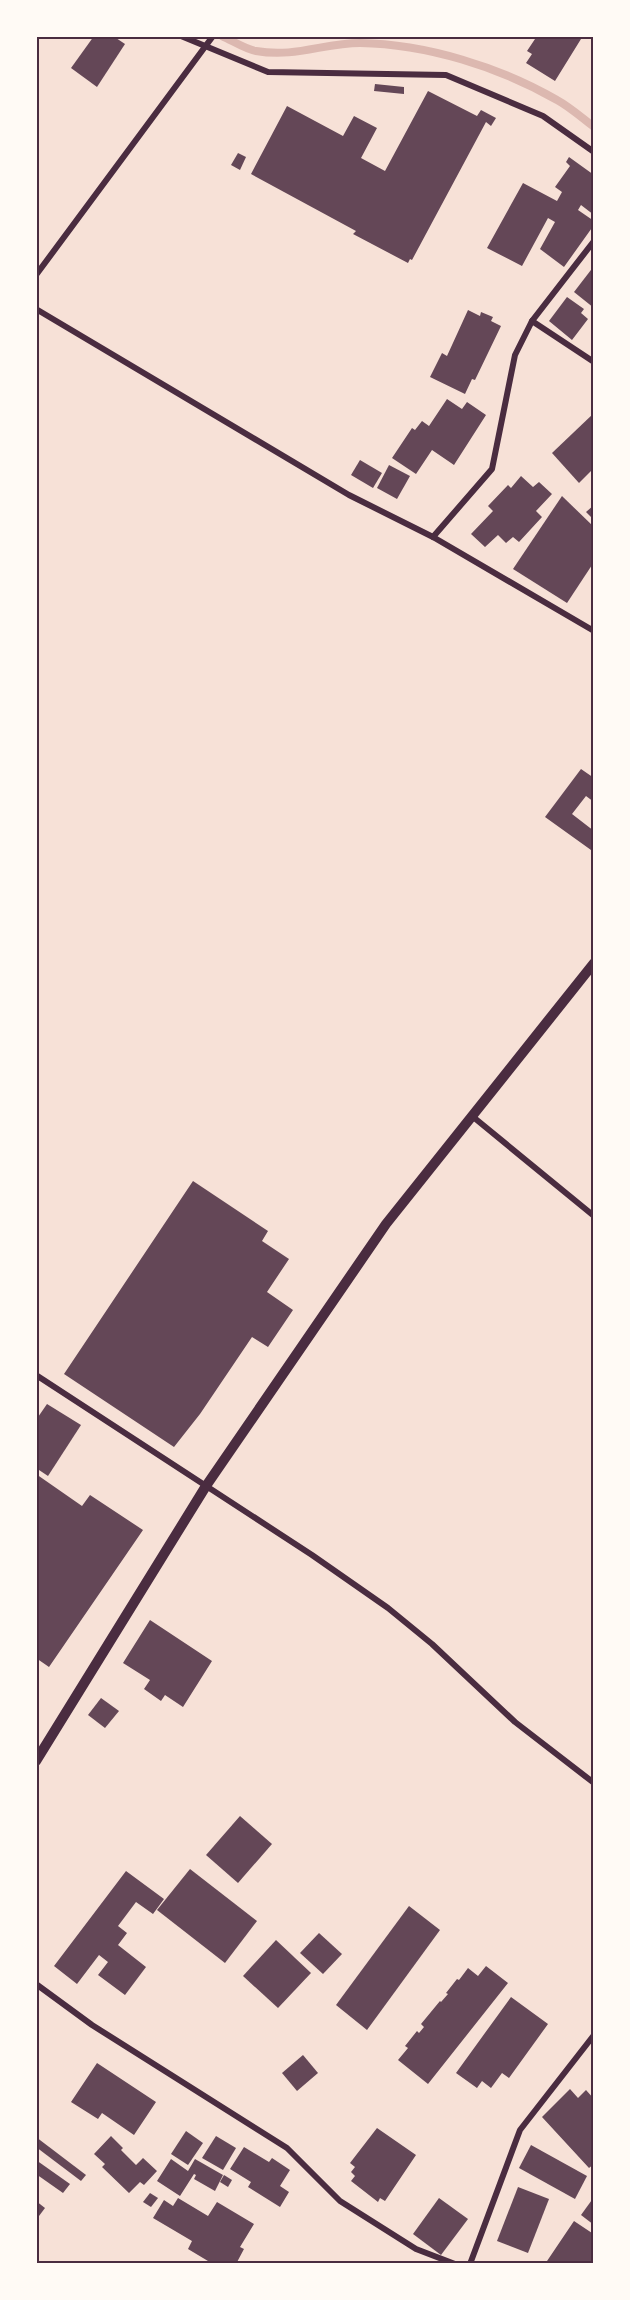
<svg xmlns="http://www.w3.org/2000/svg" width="630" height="2300" font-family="'Sofia Sans Condensed',sans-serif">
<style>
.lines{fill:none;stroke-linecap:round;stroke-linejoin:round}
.stream{stroke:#dcb8b0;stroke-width:8}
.building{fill:#644757}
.minor{stroke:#4a2c40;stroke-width:6}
.tertiary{stroke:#4a2c40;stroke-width:10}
.neatline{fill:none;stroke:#4a2c40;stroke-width:2}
</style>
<rect width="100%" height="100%" fill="#f7e1d7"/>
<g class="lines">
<path class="stream" d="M222,36C233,41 245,49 256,51C295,58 324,43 360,43C426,44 500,67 557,100C570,107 582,118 594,127"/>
</g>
<g class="building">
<path d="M94,36H113L125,44L97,87L71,68Z"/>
<path d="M537,36H576L581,39L555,81L526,63L532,54L527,51Z"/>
<path d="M375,84L404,87V94L374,91Z"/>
<path d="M428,91L477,116L481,110L496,118L491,126L486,122L412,260L410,259L408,263L353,234L356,231L251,174L287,106L343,136L354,116L377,128L361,158L385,171Z"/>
<path d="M238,153L246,157L240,170L231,165Z"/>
<path d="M569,157L594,175V215L581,205L578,210L594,221V225L564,267L540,249L555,222L548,218L522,266L487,248L523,183L557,201L562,192L555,187L570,166L566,162Z"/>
<path d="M594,266V308L574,292Z"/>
<path d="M567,297L584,309L581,313L588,319L572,340L549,321Z"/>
<path d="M468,310L480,316L481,312L493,317L491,321L501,326L475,380L472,379L465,394L430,377L442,353L447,356Z"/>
<path d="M447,399L462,409L467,402L486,415L454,465L432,450L416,474L392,458L412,428L415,430L422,421L429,426Z"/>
<path d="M594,413V468L579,483L552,453Z"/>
<path d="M360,460L382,473L373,488L351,475Z"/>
<path d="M389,465L410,476L397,499L377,488Z"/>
<path d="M521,476L533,487L539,482L552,494L536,511L542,517L519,542L513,537L506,543L498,535L485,547L471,534L493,511L488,506L508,485L511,488Z"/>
<path d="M562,496L594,527V562L567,603L513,569Z"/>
<path d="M594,505V518L593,519L586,512Z"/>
<path d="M581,769L594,778V802L586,796L572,814L594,831V846L591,850L545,817Z"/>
<path d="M193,1181L268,1231L262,1241L289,1259L267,1292L293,1310L268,1347L252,1337L200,1414L174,1447L64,1374Z"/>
<path d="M47,1404L81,1425L48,1476L36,1468V1420Z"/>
<path d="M36,1474L82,1506L90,1495L143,1530L49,1667L36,1658Z"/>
<path d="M150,1620L212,1661L183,1707L165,1695L161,1701L144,1689L150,1680L123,1663Z"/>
<path d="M101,1698L119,1711L105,1728L88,1715Z"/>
<path d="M240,1816L272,1844L238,1883L206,1855Z"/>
<path d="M190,1869L257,1921L225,1963L157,1910Z"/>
<path d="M126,1871L164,1899L153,1914L136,1902L118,1926L127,1933L118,1945L146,1967L125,1995L98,1975L108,1962L99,1955L77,1984L54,1966Z"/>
<path d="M409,1906L440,1930L367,2030L336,2005Z"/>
<path d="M319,1933L342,1954L323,1974L300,1953Z"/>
<path d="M276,1940L311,1973L278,2008L243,1976Z"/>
<path d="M486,1966L508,1983L428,2084L398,2060L408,2048L405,2046L417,2031L419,2033L424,2027L421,2024L440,2001L441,2002L448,1994L446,1993L457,1979L459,1980L468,1968L478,1976Z"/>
<path d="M511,1997L548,2024L509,2078L502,2073L491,2088L482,2081L477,2088L456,2073Z"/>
<path d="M303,2055L318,2073L297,2091L282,2073Z"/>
<path d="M97,2063L156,2102L134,2135L102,2113L98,2119L71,2102Z"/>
<path d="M570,2089L578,2098L586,2090L594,2099V2164L589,2168L542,2117Z"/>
<path d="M377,2128L416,2155L385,2201L380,2198L378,2202L351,2181L355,2176L351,2172L355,2167L350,2163Z"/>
<path d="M186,2131L203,2143L188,2165L171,2154Z"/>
<path d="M111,2136L123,2148L121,2150L136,2165L143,2158L157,2171L144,2185L140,2182L129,2193L102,2167L105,2164L94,2154Z"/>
<path d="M216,2136L236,2148L223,2170L202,2158Z"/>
<path d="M36,2137L86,2175L81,2181L36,2147Z"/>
<path d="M531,2145L587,2176L575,2199L519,2168Z"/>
<path d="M244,2147L269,2162L272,2158L290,2170L280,2186L289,2192L280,2207L248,2187L251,2182L230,2169Z"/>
<path d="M171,2159L188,2171L195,2159L223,2175L215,2191L194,2179L196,2175L194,2174L180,2196L157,2181Z"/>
<path d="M36,2160L70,2184L63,2193L36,2174Z"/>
<path d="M224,2175L232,2180L228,2187L220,2182Z"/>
<path d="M518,2187L549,2199L528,2253L497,2241Z"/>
<path d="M150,2193L158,2198L151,2207L143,2202Z"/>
<path d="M594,2197V2225L581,2215Z"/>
<path d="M178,2198L208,2216L217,2202L254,2224L240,2247L244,2249L236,2264H213L188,2249L192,2241L153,2218L164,2200L173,2206Z"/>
<path d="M439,2198L468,2219L441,2255L413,2234Z"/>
<path d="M36,2201L45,2208L36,2220Z"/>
<path d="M574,2221L592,2233L591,2235L594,2237V2264H545Z"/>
</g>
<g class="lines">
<g class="minor">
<path d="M181,36L268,72L446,75L543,116L594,152"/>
<path d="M36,275L213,36"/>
<path d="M36,309L349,495L433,537L594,631"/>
<path d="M532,321L594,241"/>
<path d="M433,537L492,469L515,355L532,321L594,362"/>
<path d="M472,1116L594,1216"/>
<path d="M36,1375L312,1555L388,1608L432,1644L515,1722L594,1783"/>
<path d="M36,1984L92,2025L287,2148L340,2201L416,2249L455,2264"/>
<path d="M470,2264L520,2130L594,2035"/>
</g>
<path class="tertiary" d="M36,1761L206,1486L386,1224L594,963"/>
</g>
<rect width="630" height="2300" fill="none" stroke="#fffaf5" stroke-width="75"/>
<rect x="38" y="38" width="554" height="2224" class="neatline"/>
</svg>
